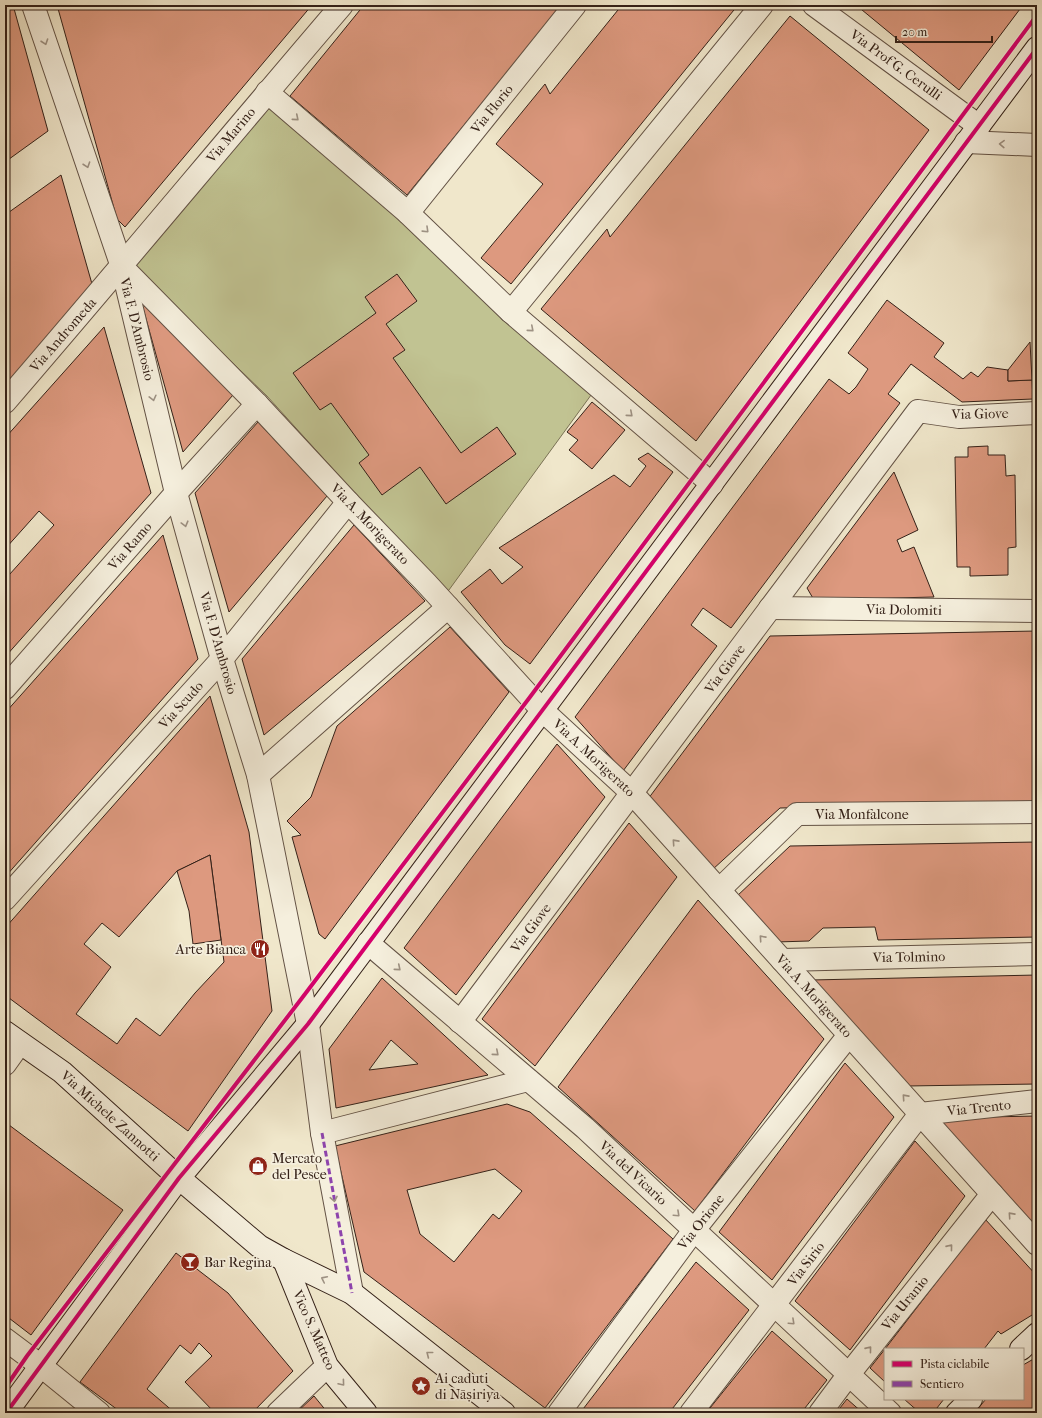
<svg xmlns="http://www.w3.org/2000/svg" width="1042" height="1418" font-family="'IM FELL French Canon',serif">
<style>
.green{fill:#c1c392;stroke:#7a7255}
.building{fill:#dd997f;stroke:#342118;fill-rule:evenodd}
.lines{fill:none;stroke-linecap:round;stroke-linejoin:round}
.street-casing{stroke:#635245;stroke-width:24}
.secondary-casing{stroke:#342118;stroke-width:24}
.street{stroke:#f5efdd;stroke-width:22}
.secondary{stroke:#f5efdd;stroke-width:22}
.quiet{stroke:#8e44ad;stroke-width:3;stroke-dasharray:6 3;stroke-linecap:butt}
.cycleway-casing{stroke:#f5efdd;stroke-width:6}
.cycleway{stroke:#d6006c;stroke-width:4}
.oneway{stroke:#9e9284}
.labels{text-anchor:middle;dominant-baseline:central;stroke-width:3.5;stroke-linejoin:round;paint-order:stroke}
.street-label{font-size:14px;fill:#342118;stroke:#f5efdd}
.poi-label{font-size:14px;fill:#342118;stroke:#f5efdd;text-anchor:start}
</style>
<rect width="100%" height="100%" fill="#f0e7cb"/>
<filter id="stains"><feTurbulence type="fractalNoise" baseFrequency=".005" numOctaves="4"/><feColorMatrix values="0 0 0 0 .2 0 0 0 0 .09 0 0 0 0 .02 0 0 0 .5 -.17"/></filter>
<radialGradient id="worn" r=".72"><stop offset=".6" stop-color="#630" stop-opacity="0"/><stop offset="1" stop-color="#630" stop-opacity=".3"/></radialGradient>
<path class="green" d="M268,101L594,391L446,594L267,396L131,265Z"/>
<g class="building">
<path d="M10,5H13L48,131L5,162V8Z"/>
<path d="M57,5H312L125,227L117,219Z"/>
<path d="M364,5H562L407,195L290,96Z"/>
<path d="M622,5H738L511,284L481,258L543,184L496,144L545,84L550,94Z"/>
<path d="M856,5H1023L959,90Z"/>
<path d="M790,16L929,130L696,441L541,309L607,229L610,237Z"/>
<path d="M61,175L94,291L5,391V215Z"/>
<path d="M397,274L417,301L386,324L405,350L393,358L461,453L497,427L516,454L446,504L420,467L382,495L359,463L369,455L331,403L320,410L293,373L376,313L365,297Z"/>
<path d="M887,300L944,343L934,357L963,379L971,372L978,377L987,367L1008,370V381L1032,380L1033,399L962,402L911,364L888,394L900,403L731,628L703,608L691,625L717,646L623,771L575,717L829,379L849,394L856,387L868,369L848,353Z"/>
<path d="M147,303L233,395L183,452L143,308Z"/>
<path d="M104,327L151,493L5,657V571L9,575L54,525L39,511L5,549V438Z"/>
<path d="M1030,342L1032,380L1008,381V370Z"/>
<path d="M592,402L625,430L592,469L569,450L578,440L567,432Z"/>
<path d="M258,422L327,496L229,612L195,493Z"/>
<path d="M988,446V455H1005L1006,476L1015,475L1016,547L1008,548V575L970,576V567H957L955,457H968V447Z"/>
<path d="M648,453L673,472L530,664L505,645L461,592L490,569L502,584L523,567L499,548L614,475L630,487L646,466L638,459Z"/>
<path d="M894,472L918,530L897,540L902,552L914,547L934,597L814,600L807,588Z"/>
<path d="M354,525L425,601L264,735L242,659Z"/>
<path d="M163,535L198,659L5,877V713Z"/>
<path d="M450,627L509,692L325,939L319,934L292,837L301,835L287,821L311,797L337,726Z"/>
<path d="M1037,631V802L780,808L712,870L648,799L770,636Z"/>
<path d="M210,696L249,832L272,1011L188,1131L5,995V928ZM210,855L224,962L195,993L160,1036L136,1018L117,1044L76,1014L111,967L84,944L102,923L119,937L177,871Z"/>
<path d="M557,744L605,797L456,995L404,948Z"/>
<path d="M629,823L677,877L535,1066L482,1019Z"/>
<path d="M1037,842V937L878,940L875,927L823,928L809,941L776,942L736,897L790,846Z"/>
<path d="M210,855L221,940L193,944L189,911L177,871Z"/>
<path d="M698,900L824,1039L695,1211L558,1087Z"/>
<path d="M1037,975V1084L907,1086L811,980Z"/>
<path d="M382,978L457,1047L488,1075L336,1108L329,1049ZM391,1040L418,1064L369,1070Z"/>
<path d="M845,1063L894,1117L772,1280L719,1232Z"/>
<path d="M507,1104L530,1112L673,1239L545,1408L364,1272L335,1146ZM495,1169L522,1191L499,1219L493,1214L454,1262L420,1234L407,1190Z"/>
<path d="M1037,1116V1231L936,1118Z"/>
<path d="M5,1122L123,1210L31,1335L5,1315Z"/>
<path d="M915,1141L965,1196L850,1350L795,1301Z"/>
<path d="M985,1219L1037,1276V1312L1001,1334L998,1331L984,1349H885Z"/>
<path d="M176,1253L228,1293L293,1371L252,1413H215L185,1382L212,1356L199,1343L191,1354L180,1345L147,1389L175,1413H122L80,1382Z"/>
<path d="M696,1262L749,1310L669,1413H580Z"/>
<path d="M772,1331L827,1380L801,1413H706Z"/>
<path d="M885,1349V1382L870,1368Z"/>
<path d="M1037,1357V1413H974L986,1399H1023V1365Z"/>
<path d="M314,1396L328,1413H296Z"/>
<path d="M847,1399L863,1413H836Z"/>
<path d="M904,1399H944L933,1413H920Z"/>
</g>
<g class="lines">
<g class="street-casing">
<g id="street">
<path d="M33,5L122,267L176,493L222,659L258,775L308,1024L322,1133L352,1293"/>
<path d="M814,5L979,126"/>
<path d="M267,92L408,213L511,312L712,484"/>
<path d="M966,142L1037,145"/>
<path d="M408,213L575,5"/>
<path d="M122,267L257,404L348,502L427,584L542,710L632,793L1037,1244"/>
<path d="M511,312L762,5"/>
<path d="M5,402C118,271 229,137 342,5"/>
<path d="M770,608L1037,611"/>
<path d="M5,688L176,493L257,404"/>
<path d="M258,775L448,607"/>
<path d="M719,890L797,814L1037,812"/>
<path d="M5,899L222,659L348,502"/>
<path d="M368,943L585,1128L890,1413"/>
<path d="M782,960L1037,954"/>
<path d="M460,1022L918,411L959,417L1037,413"/>
<path d="M5,1064L20,1043"/>
<path d="M322,1133L528,1080"/>
<path d="M5,1339L41,1366L99,1413"/>
<path d="M278,1413L327,1366"/>
<path d="M559,1413L694,1230L849,1035"/>
<path d="M691,1413L920,1114L1037,1101"/>
<path d="M820,1413L849,1374L992,1194"/>
</g>
</g>
<g class="secondary-casing">
<g id="secondary">
<path d="M5,1032L62,1072L179,1178L259,1246L284,1260L352,1293L504,1413"/>
<path d="M284,1260L327,1366L366,1413"/>
<path d="M1021,1349L1037,1334"/>
<path d="M6,1413L179,1178L308,1024L1037,48"/>
<path d="M957,1413L971,1399"/>
</g>
</g>
<use href="#street" class="street"/>
<use href="#secondary" class="secondary"/>
<path class="quiet" d="M322,1133L352,1293"/>
<g class="cycleway-casing">
<g id="cycleway">
<path d="M5,1388L27,1356L302,998L530,697L1037,15"/>
<path d="M6,1413L179,1178L308,1024L1037,48"/>
</g>
</g>
<use href="#cycleway" class="cycleway"/>
</g>
<defs><path id="oneway-chevron" d="M-2-3.5L2.5 0L-2 3.5" fill="none" stroke-width="1.6" stroke-linecap="round" stroke-linejoin="round"/></defs>
<g class="oneway">
<use href="#oneway-chevron" transform="translate(45 42) rotate(71)"/>
<use href="#oneway-chevron" transform="translate(296 118) rotate(40)"/>
<use href="#oneway-chevron" transform="translate(1002 144) rotate(-178)"/>
<use href="#oneway-chevron" transform="translate(87 165) rotate(71)"/>
<use href="#oneway-chevron" transform="translate(426 230) rotate(44)"/>
<use href="#oneway-chevron" transform="translate(531 329) rotate(41)"/>
<use href="#oneway-chevron" transform="translate(153 398) rotate(76)"/>
<use href="#oneway-chevron" transform="translate(630 414) rotate(41)"/>
<use href="#oneway-chevron" transform="translate(185 524) rotate(75)"/>
<use href="#oneway-chevron" transform="translate(675 842) rotate(-132)"/>
<use href="#oneway-chevron" transform="translate(762 938) rotate(-132)"/>
<use href="#oneway-chevron" transform="translate(398 968) rotate(40)"/>
<use href="#oneway-chevron" transform="translate(496 1053) rotate(41)"/>
<use href="#oneway-chevron" transform="translate(905 1097) rotate(-132)"/>
<use href="#oneway-chevron" transform="translate(334 1199) rotate(79)"/>
<use href="#oneway-chevron" transform="translate(677 1214) rotate(43)"/>
<use href="#oneway-chevron" transform="translate(1011 1215) rotate(-132)"/>
<use href="#oneway-chevron" transform="translate(950 1247) rotate(-51)"/>
<use href="#oneway-chevron" transform="translate(324 1279) rotate(-154)"/>
<use href="#oneway-chevron" transform="translate(792 1322) rotate(43)"/>
<use href="#oneway-chevron" transform="translate(869 1349) rotate(-51)"/>
<use href="#oneway-chevron" transform="translate(429 1354) rotate(-142)"/>
<use href="#oneway-chevron" transform="translate(342 1383) rotate(50)"/>
</g>
<defs>
<g id="restaurant-disc" transform="scale(1)"><circle r="9.5" fill="#8f2418" stroke="#f5efdd"/><path d="M-5-6h1v4h1v-4h1v4h1v-4h1v5L-1.5 .5V6h-2V.5L-5-1ZM5-6V6H3V1.5H1.5Q1.5-4 5-6Z" fill="#fff"/></g>
<g id="shop-disc" transform="scale(1)"><circle r="9.5" fill="#8f2418" stroke="#f5efdd"/><path d="M-5-2.5h2.3a2.7 3.5 0 0 1 5.4 0H5L5.5 6h-11ZM-1.5-2.5h3a1.5 2.3 0 0 0-3 0Z" fill="#fff"/></g>
<g id="bar-disc" transform="scale(1)"><circle r="9.5" fill="#8f2418" stroke="#f5efdd"/><path d="M-6-5H6L.8 .8V4.5H3.5V6h-7V4.5H-.8V.8Z" fill="#fff"/></g>
<g id="sight-disc" transform="scale(1)"><circle r="9.5" fill="#8f2418" stroke="#f5efdd"/><path d="M0-6L1.8-2.2L6-1.7L2.9 1.2L3.7 5.4L0 3.3L-3.7 5.4L-2.9 1.2L-6-1.7L-1.8-2.2Z" fill="#fff"/></g>
</defs>
<g fill-rule="evenodd">
<use href="#restaurant-disc" x="260" y="949"/>
<use href="#shop-disc" x="258" y="1166"/>
<use href="#bar-disc" x="190" y="1262"/>
<use href="#sight-disc" x="421" y="1386"/>
</g>
<g class="labels">
<g class="street-label">
<text transform="translate(896 65) rotate(36)">Via Prof G. Cerulli</text>
<text transform="translate(492 109) rotate(-51)">Via Florio</text>
<text transform="translate(231 135) rotate(-50)">Via Marino</text>
<text transform="translate(137 329) rotate(76)">Via F. D'Ambrosio</text>
<text transform="translate(63 335) rotate(-49)">Via Andromeda</text>
<text transform="translate(980 414) rotate(-1)">Via Giove</text>
<text transform="translate(370 524) rotate(46)">Via A. Morigerato</text>
<text transform="translate(130 546) rotate(-49)">Via Ramo</text>
<text transform="translate(904 610) rotate(1)">Via Dolomiti</text>
<text transform="translate(218 643) rotate(74)">Via F. D'Ambrosio</text>
<text transform="translate(725 669) rotate(-53)">Via Giove</text>
<text transform="translate(181 705) rotate(-48)">Via Scudo</text>
<text transform="translate(594 758) rotate(43)">Via A. Morigerato</text>
<text x="862" y="814">Via Monfalcone</text>
<text transform="translate(531 928) rotate(-53)">Via Giove</text>
<text transform="translate(909 957) rotate(-1)">Via Tolmino</text>
<text transform="translate(814 996) rotate(48)">Via A. Morigerato</text>
<text transform="translate(979 1108) rotate(-6)">Via Trento</text>
<text transform="translate(110 1116) rotate(42)">Via Michele Zannotti</text>
<text transform="translate(633 1173) rotate(43)">Via del Vicario</text>
<text transform="translate(701 1222) rotate(-52)">Via Orione</text>
<text transform="translate(806 1264) rotate(-53)">Via Sirio</text>
<text transform="translate(905 1303) rotate(-51)">Via Uranio</text>
<text transform="translate(314 1330) rotate(66)">Vico S. Matteo</text>
</g>
<g class="poi-label">
<text x="246" y="949" text-anchor="end">Arte Bianca</text>
<text x="272" y="1158">Mercato<tspan x="272" dy="16">del Pesce</tspan></text>
<text x="204" y="1262">Bar Regina</text>
<text x="435" y="1378">Ai caduti<tspan x="435" dy="16">di Nāṣiriya</tspan></text>
</g>
</g>
<rect width="1042" height="1418" fill="none" stroke="#f0e7cb" stroke-width="20"/>
<rect x="6" y="6" width="1030" height="1406" fill="none" stroke="#342118" stroke-width="2"/>
<rect x="10" y="10" width="1022" height="1398" fill="none" stroke="#342118"/>
<rect x="884" y="1348" width="140" height="52" fill="#f5efdd" stroke="#a89d8e"/>
<rect x="892" y="1361" width="20" height="6" fill="#d6006c" stroke="#a89d8e"/>
<text x="920" y="1368" font-size="12" fill="#342118">Pista ciclabile</text>
<rect x="892" y="1381" width="20" height="6" fill="#8e44ad" stroke="#a89d8e"/>
<text x="920" y="1388" font-size="12" fill="#342118">Sentiero</text>
<path d="M896 36v6h96v-6" fill="none" stroke="#342118" stroke-width="2"/>
<text x="902" y="36" font-size="12" fill="#342118" stroke="#f5efdd" stroke-width="3" paint-order="stroke">20 m</text>
<rect width="100%" height="100%" filter="url(#stains)"/>
<rect width="100%" height="100%" fill="url(#worn)"/>
</svg>
